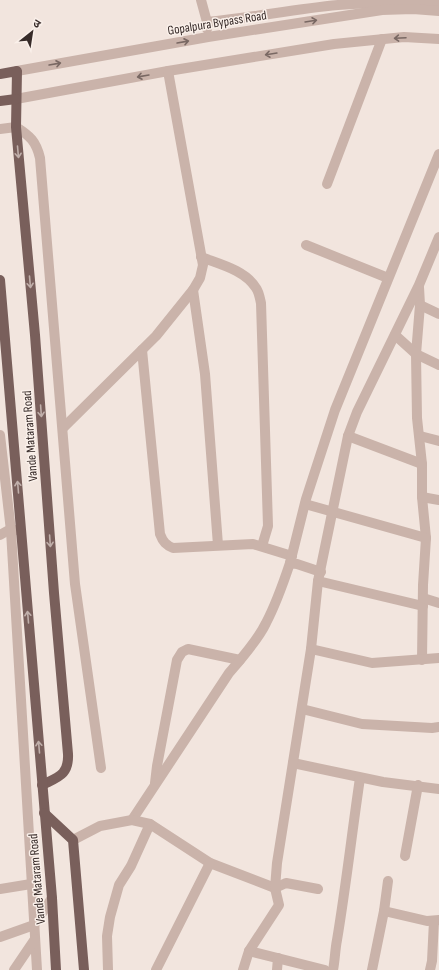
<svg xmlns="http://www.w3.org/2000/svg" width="439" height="970" font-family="'Sofia Sans Condensed','Noto Sans Devanagari',sans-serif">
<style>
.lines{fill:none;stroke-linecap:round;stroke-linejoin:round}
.minor{stroke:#cab3aa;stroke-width:10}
.major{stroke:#795f5b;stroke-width:10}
.oneway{stroke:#796863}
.oneway2{stroke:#c0afaa}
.labels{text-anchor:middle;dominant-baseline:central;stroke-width:3;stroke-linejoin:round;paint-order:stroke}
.street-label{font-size:13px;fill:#372b29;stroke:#faf0ea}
</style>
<rect width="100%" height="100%" fill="#f2e5de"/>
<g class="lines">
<g class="minor">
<path d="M201,0L207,22V29"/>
<path d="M207,22C251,18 294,9 338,5C371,2 405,2 439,3"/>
<path d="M17,71L208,37L382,10L413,9L439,11"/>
<path d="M16,99L168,71L334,44L404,37L439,39"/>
<path d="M0,129L16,127C30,136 36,141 40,158L75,584L101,768"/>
<path d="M327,184L382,39"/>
<path d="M306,245L388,278"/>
<path d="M201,257C219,264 245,270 256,288C259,292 260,299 261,303L268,526L262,546"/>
<path d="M419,287L420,305L416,354L417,418L422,464V497L426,538L423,585L422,660"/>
<path d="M193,290L205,374L218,545"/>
<path d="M420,305L439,314"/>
<path d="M395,335L416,354L439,365"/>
<path d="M142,350L160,534C163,542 166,545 173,548L253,544L292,556"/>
<path d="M63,428L156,336L193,290L200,278L203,265L168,71"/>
<path d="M0,435L11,531L37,970"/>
<path d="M348,436L422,464"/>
<path d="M420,436L439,441"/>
<path d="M422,497L439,500"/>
<path d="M305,504L426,538"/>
<path d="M0,535L7,531L17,530"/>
<path d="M290,563L306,499L335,410L439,154"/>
<path d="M318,581L423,606"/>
<path d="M423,598L439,603"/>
<path d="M311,649L372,663L439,658"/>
<path d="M302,709L362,724L432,728L439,727"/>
<path d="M293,763L383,782L439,789"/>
<path d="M155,783L157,766L177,660L182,652L188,649L240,660"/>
<path d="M132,820L229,673C241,659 258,640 266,623C276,604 283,584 290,563L297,564L321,572"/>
<path d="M73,840L100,826L132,820L150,824L210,863L275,888L286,883L318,889"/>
<path d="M405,856L418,785"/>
<path d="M0,889L31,884"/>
<path d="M384,911L427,921L439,920"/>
<path d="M0,937L34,925L52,898"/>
<path d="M249,951L325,970"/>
<path d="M14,970L35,939"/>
<path d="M108,970L107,936L110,917L119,885L131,866L150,824"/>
<path d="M156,970L210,863"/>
<path d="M243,970L249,951L279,905L275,888L277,863L311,649L318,581L348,436L357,412L419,285L439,237"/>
<path d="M277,970L278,958"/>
<path d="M333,970C335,960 335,950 337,940C346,886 352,832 360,778"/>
<path d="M372,970L384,911L388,881"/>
<path d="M430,970L432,961L434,921"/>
</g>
<g class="major">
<path d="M0,74L17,71L16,127L35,335L54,593L68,754C69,775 58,777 42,785"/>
<path d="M0,101L16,99"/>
<path d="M0,280L52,898L56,970"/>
<path d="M44,813L73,840L84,970"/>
</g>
</g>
<defs><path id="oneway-shaft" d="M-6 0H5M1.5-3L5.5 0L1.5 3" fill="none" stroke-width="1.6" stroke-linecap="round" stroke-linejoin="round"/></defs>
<g class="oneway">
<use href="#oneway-shaft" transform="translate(311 21) rotate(-9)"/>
<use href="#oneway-shaft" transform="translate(400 38) rotate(177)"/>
<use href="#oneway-shaft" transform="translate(183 42) rotate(-10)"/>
<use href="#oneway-shaft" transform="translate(271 54) rotate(171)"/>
<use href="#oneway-shaft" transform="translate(55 64) rotate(-10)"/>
<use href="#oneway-shaft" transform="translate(143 76) rotate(170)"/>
</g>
<g class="oneway2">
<use href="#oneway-shaft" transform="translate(18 152) rotate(85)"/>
<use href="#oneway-shaft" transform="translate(30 282) rotate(85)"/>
<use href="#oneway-shaft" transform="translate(41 411) rotate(86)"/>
<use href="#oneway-shaft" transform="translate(18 487) rotate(-95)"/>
<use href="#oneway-shaft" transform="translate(50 541) rotate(86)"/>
<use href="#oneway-shaft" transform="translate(28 617) rotate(-95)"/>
<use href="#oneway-shaft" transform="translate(39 747) rotate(-95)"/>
</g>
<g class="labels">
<g class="street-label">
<text transform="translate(217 23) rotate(-9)">Gopalpura Bypass Road</text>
<text transform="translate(30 436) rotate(-94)">Vande Mataram Road</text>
<text transform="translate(37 879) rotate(-95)">Vande Mataram Road</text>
</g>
</g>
<g transform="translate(32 32) rotate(30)" stroke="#faf0ea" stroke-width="3" paint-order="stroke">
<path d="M0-3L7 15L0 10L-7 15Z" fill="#372b29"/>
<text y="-6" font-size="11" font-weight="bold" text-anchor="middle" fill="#372b29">उ</text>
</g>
</svg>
